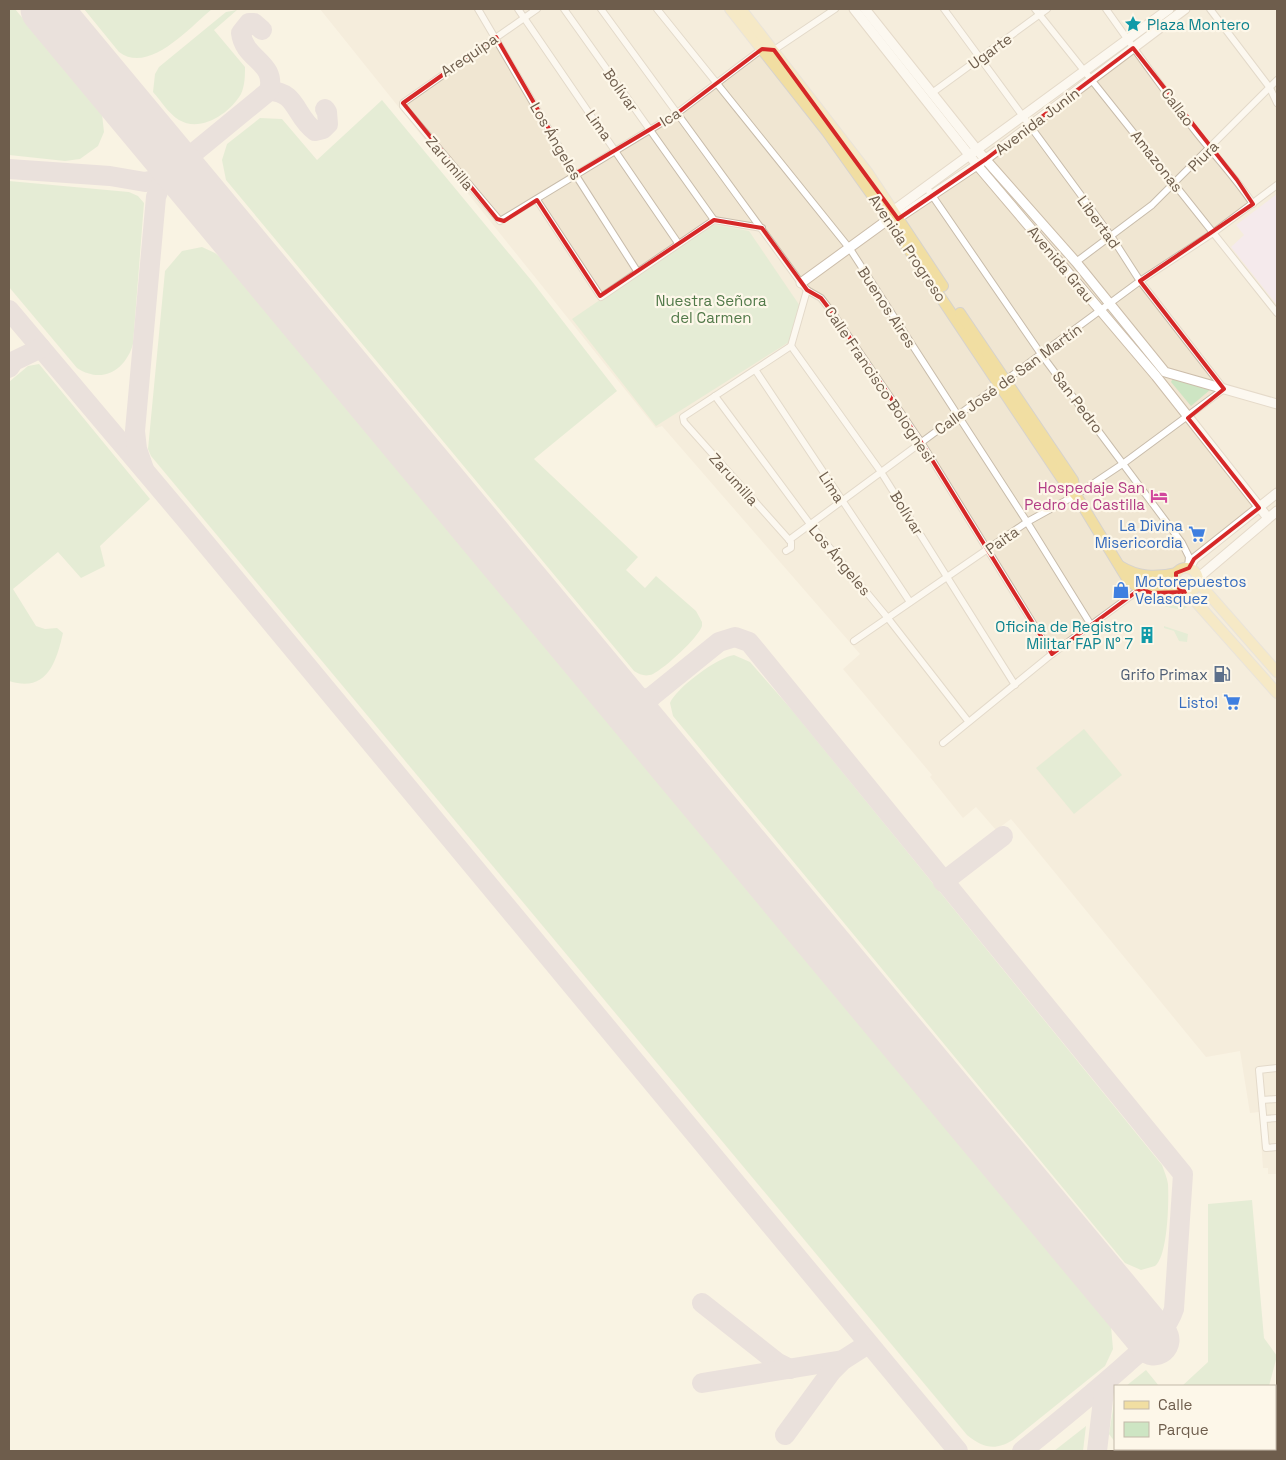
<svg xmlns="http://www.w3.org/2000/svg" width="1286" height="1460" font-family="'Space Grotesk',sans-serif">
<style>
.residential{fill:#f0e6d2}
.education{fill:#f0e0f5}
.green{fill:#cde5c3}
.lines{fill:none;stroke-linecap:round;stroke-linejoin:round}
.taxiway{stroke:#d8ccd2;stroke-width:20}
.runway{stroke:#d8ccd2;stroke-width:51}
.street-casing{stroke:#c8bcab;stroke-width:8}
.secondary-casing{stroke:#ccbdaa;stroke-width:11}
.primary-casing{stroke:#d6d2cd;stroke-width:12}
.street{stroke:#fff;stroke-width:6}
.secondary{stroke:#fff;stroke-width:9}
.primary{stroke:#f1dea2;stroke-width:10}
.marked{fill:none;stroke:#d62828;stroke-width:4;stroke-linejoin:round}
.labels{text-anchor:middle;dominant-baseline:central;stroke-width:4.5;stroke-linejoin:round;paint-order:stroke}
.culture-label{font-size:15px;fill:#0d838f;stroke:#fdf7e9;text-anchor:start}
.street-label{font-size:15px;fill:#6e5d4c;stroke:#fdf7e9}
.park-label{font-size:15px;fill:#517949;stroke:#fdf7e9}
.hotel-label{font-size:15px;fill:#b23c85;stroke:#fdf7e9;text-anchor:end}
.shop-label{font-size:15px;fill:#366cbe;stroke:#fdf7e9;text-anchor:end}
.service-label{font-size:15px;fill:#4e5e75;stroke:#fdf7e9;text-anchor:end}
</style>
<rect width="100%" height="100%" fill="#f9f3e3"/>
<path class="residential" d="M320,9H1277V1174H1268V1168H1263L1259,1112L1250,1113L1240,1051L1206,1057L1011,819L996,830L976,807L963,818L930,777L932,775L843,669L860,654L662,426L656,428Z"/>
<path class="education" d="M1277,194V305L1231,247L1244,235L1236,225Z"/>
<g class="green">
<path d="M9,9H15L102,114L104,132L98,146L80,159L65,161L9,155Z"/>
<path d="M84,9H212C190,27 149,75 119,52Z"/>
<path d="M237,10L214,30L245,67C245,76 245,85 241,94C230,113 201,133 179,120C169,114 161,101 153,92L155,74L159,67L226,12Z"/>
<path d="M382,100L531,280L617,391L534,459L638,557L626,570L645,588L656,576L696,611L702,622V626C698,638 665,668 653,674C646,677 640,675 634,671L226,180L222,160L227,144L260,118L282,119L317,160Z"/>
<path d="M9,181L129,192L138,196L144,203L133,344C126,369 103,385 77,368L9,287Z"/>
<path d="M711,224L749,231L800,306L789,342L656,426L572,319Z"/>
<path d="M202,247L215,253L225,261L1111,1326L1113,1349L1105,1366L1013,1440C995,1451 983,1448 967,1435L151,456L148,449L165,271L182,251Z"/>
<path d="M39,364L150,499L100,546L105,566L81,578L58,552L13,589L36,626L45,629L57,628L63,633C56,664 46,693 9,681V382L28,366Z"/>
<path d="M1173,378L1211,389L1191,406L1171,382Z"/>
<path d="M1162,600L1185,603L1187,607L1182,610L1144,602Z"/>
<path d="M1164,626L1188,634L1187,642L1179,641L1174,631L1164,628Z"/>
<path d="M734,655L750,662L792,710L1162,1165C1164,1171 1167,1177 1168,1184C1169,1201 1168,1256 1155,1266L1141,1270L1125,1263L673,716L670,703C676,688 718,657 734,655Z"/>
<path d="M1084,729L1122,775L1074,814L1036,768Z"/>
<path d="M1252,1200L1264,1338L1277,1356L1269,1386H1182L1208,1362V1204Z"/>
<path d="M1146,1370L1159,1386H1126Z"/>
<path d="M1115,1396V1442L1109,1434Z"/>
<path d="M1086,1426L1083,1451H1054Z"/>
<path d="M1119,1449H1246V1451H1121Z"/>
</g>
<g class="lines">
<g class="taxiway">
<path d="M269,91C297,91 295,117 315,131L323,129L328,124L327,112L325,109"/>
<path d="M9,169L110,176L145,182L163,178L269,91C277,62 244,60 241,33L249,23H254L262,30"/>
<path d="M9,310L187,521L958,1451"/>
<path d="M9,368L14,361L41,348"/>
<path d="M144,469L137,449L135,431L156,197L163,178"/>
<path d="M618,696L637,702L651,697"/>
<path d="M642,724L644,709L651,697L719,642L735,637L749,642L1183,1174L1174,1309C1166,1334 1143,1348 1125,1365C1091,1395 1057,1423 1022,1451"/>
<path d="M943,882L1003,836"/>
<path d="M702,1303L778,1363L790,1369"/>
<path d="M702,1383L843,1360"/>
<path d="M785,1435L831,1372L843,1360L868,1344"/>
<path d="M1097,1451L1105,1383"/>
</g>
<path class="runway" d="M46,9L1154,1340"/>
<g class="street-casing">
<g id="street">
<path d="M478,9L575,174L637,271"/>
<path d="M518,9L678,243"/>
<path d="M537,9L403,103V106L500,221L676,114L762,49L774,50L835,9"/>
<path d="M564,9L714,220"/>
<path d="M601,9L801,283L807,290L821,298L834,315L921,442L1052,654"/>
<path d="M657,9L850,249L1027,522L1091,625"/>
<path d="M1035,9L1277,313"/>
<path d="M1106,9C1135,50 1165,92 1196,132C1215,156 1236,178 1253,204"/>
<path d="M1210,9L1270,88L1277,103"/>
<path d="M932,93L1047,9"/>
<path d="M927,188L1041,354L1182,543L1189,557L1188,566"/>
<path d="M537,200L601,297L714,220L762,228"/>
<path d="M1076,262L1152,205L1277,80"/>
<path d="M791,346L881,472L1015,685"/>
<path d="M756,371L910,602"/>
<path d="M715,396L810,524L887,617L968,721"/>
<path d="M789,540L1140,281L1213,233L1277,185"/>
<path d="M786,551L791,548V542L684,422L683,417L791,346L807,290"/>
<path d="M854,641L1027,522L1076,495L1124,463L1224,389L1140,281L1111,236L944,9"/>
<path d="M943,743L1052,654L1140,589"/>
<path d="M1277,1068L1259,1070L1266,1148L1277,1147"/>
<path d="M1262,1100L1277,1099"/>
<path d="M1264,1119L1277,1118"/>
</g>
</g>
<g class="secondary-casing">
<g id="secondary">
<path d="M854,9L977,165L1156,376L1268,518"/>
<path d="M865,9L978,151L1076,262L1165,372L1277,404"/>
<path d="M892,222L986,159L1185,9"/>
<path d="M801,283L882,224L893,211L1169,9"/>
<path d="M1189,568L1194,559L1277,493"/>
<path d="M1198,578L1277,511"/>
</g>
</g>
<g class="primary-casing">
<g id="primary">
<path d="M730,9L827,132L879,205L1064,482L1076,495L1126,577C1142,596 1162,593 1185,592"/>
<path d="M741,9L868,173L943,286"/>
<path d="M960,313L1073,480L1076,494"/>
<path d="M1120,566C1138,577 1155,578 1176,573"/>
<circle cx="1186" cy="580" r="12"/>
<path d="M1198,582L1277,672"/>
<path d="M1187,592L1277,693"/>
<path d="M1275,1444L1277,1437"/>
</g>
</g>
<use href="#street" class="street"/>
<use href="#secondary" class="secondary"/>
<use href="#primary" class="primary"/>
</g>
<path d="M0 0H1286V1460H0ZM496,37L575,174L676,114L762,49L774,50L898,219L986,159L1133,48L1237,180L1253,204L1140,281L1224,389L1188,418L1259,508L1194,559L1189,568L1176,573V586L1185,592L1151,593L1140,589L1052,654L921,442L834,315L821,298L807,290L762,228L714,220L600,296L537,200L504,221L497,219L403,103Z" fill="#f9f3e3" fill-opacity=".55" fill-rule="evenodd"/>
<path class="marked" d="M496,37L575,174L676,114L762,49L774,50L898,219L986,159L1133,48L1237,180L1253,204L1140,281L1224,389L1188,418L1259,508L1194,559L1189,568L1176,573V586L1185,592L1151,593L1140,589L1052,654L921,442L834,315L821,298L807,290L762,228L714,220L600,296L537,200L504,221L497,219L403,103Z"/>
<defs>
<g id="sight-bare" transform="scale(1.35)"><path d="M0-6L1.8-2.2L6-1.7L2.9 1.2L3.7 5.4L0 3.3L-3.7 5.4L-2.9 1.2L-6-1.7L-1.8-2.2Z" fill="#0f9aa8" stroke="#fdf7e9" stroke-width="2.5" paint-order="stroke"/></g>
<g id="hotel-bare" transform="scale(1.35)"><path d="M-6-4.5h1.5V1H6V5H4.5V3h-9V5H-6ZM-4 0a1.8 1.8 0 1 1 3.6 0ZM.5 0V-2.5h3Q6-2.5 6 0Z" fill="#d1479c" stroke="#fdf7e9" stroke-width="2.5" paint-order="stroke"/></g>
<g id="supermarket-bare" transform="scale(1.35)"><path d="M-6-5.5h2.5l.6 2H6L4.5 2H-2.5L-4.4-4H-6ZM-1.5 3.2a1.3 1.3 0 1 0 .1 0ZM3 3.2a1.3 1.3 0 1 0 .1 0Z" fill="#3f7fe0" stroke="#fdf7e9" stroke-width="2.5" paint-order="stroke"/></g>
<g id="shop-bare" transform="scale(1.35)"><path d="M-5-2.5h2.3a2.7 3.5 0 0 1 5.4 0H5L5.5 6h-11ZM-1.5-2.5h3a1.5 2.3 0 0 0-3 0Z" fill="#3f7fe0" stroke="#fdf7e9" stroke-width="2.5" paint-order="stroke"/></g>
<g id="building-bare" transform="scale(1.35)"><path d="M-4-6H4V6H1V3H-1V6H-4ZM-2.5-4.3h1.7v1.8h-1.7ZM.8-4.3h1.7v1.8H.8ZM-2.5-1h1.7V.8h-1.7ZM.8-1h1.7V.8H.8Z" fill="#0f9aa8" stroke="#fdf7e9" stroke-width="2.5" paint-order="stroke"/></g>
<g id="fuel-bare" transform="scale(1.35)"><path d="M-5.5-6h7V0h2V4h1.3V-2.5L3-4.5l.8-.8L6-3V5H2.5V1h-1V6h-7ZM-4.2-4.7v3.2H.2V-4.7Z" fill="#5c6f8a" stroke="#fdf7e9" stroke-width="2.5" paint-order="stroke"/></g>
</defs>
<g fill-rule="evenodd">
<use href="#sight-bare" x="1133" y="24"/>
<use href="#hotel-bare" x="1159" y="496"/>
<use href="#supermarket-bare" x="1197" y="534"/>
<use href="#shop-bare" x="1121" y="590"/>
<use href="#building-bare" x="1147" y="635"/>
<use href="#fuel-bare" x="1222" y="674"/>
<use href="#supermarket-bare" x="1232" y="702"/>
</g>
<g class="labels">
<g class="culture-label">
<text x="1147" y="24">Plaza Montero</text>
<text x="1133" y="626" text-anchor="end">Oficina de Registro<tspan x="1133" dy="17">Militar FAP N° 7</tspan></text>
</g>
<g class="street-label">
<text transform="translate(990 51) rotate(-36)">Ugarte</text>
<text transform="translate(469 55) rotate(-34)">Arequipa</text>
<text transform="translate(621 90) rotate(55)">Bolívar</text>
<text transform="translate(1178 107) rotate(53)">Callao</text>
<text transform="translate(670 117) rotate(-32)">Ica</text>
<text transform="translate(1037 121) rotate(-37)">Avenida Junín</text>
<text transform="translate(599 125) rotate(55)">Lima</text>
<text transform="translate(556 141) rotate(60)">Los Ángeles</text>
<text transform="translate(1203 156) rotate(-45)">Piura</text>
<text transform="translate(1157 161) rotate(52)">Amazonas</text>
<text transform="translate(450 163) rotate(50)">Zarumilla</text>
<text transform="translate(1099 222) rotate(54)">Libertad</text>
<text transform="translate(908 248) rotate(56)">Avenida Progreso</text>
<text transform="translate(1061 264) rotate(50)">Avenida Grau</text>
<text transform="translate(887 307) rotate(57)">Buenos Aires</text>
<text transform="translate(1008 379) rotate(-36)">Calle José de San Martín</text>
<text transform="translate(880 384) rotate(56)">Calle Francisco Bolognesi</text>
<text transform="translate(1078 402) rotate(53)">San Pedro</text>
<text transform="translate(734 479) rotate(48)">Zarumilla</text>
<text transform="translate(832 487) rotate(57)">Lima</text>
<text transform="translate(907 513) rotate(58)">Bolívar</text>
<text transform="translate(1002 540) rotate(-35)">Paita</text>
<text transform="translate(840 560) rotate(50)">Los Ángeles</text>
</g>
<g class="park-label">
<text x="711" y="300">Nuestra Señora<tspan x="711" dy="17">del Carmen</tspan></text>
</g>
<g class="hotel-label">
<text x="1145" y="487">Hospedaje San<tspan x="1145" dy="17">Pedro de Castilla</tspan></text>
</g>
<g class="shop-label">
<text x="1183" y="525">La Divina<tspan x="1183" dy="17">Misericordia</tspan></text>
<text x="1135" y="581" text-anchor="start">Motorepuestos<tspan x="1135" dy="17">Velasquez</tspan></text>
<text x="1218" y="702">Listo!</text>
</g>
<g class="service-label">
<text x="1208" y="674">Grifo Primax</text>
</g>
</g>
<rect width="1286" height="1460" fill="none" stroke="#6e5d4c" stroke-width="20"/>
<rect x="1114" y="1385" width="162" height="65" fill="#fdf7e9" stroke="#c4b9aa"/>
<rect x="1124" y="1401" width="25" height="8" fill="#f1dea2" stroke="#c4b9aa"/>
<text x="1158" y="1410" font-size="15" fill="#6e5d4c">Calle</text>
<rect x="1124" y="1422" width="25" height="15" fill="#cde5c3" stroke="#c4b9aa"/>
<text x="1158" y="1435" font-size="15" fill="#6e5d4c">Parque</text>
</svg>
